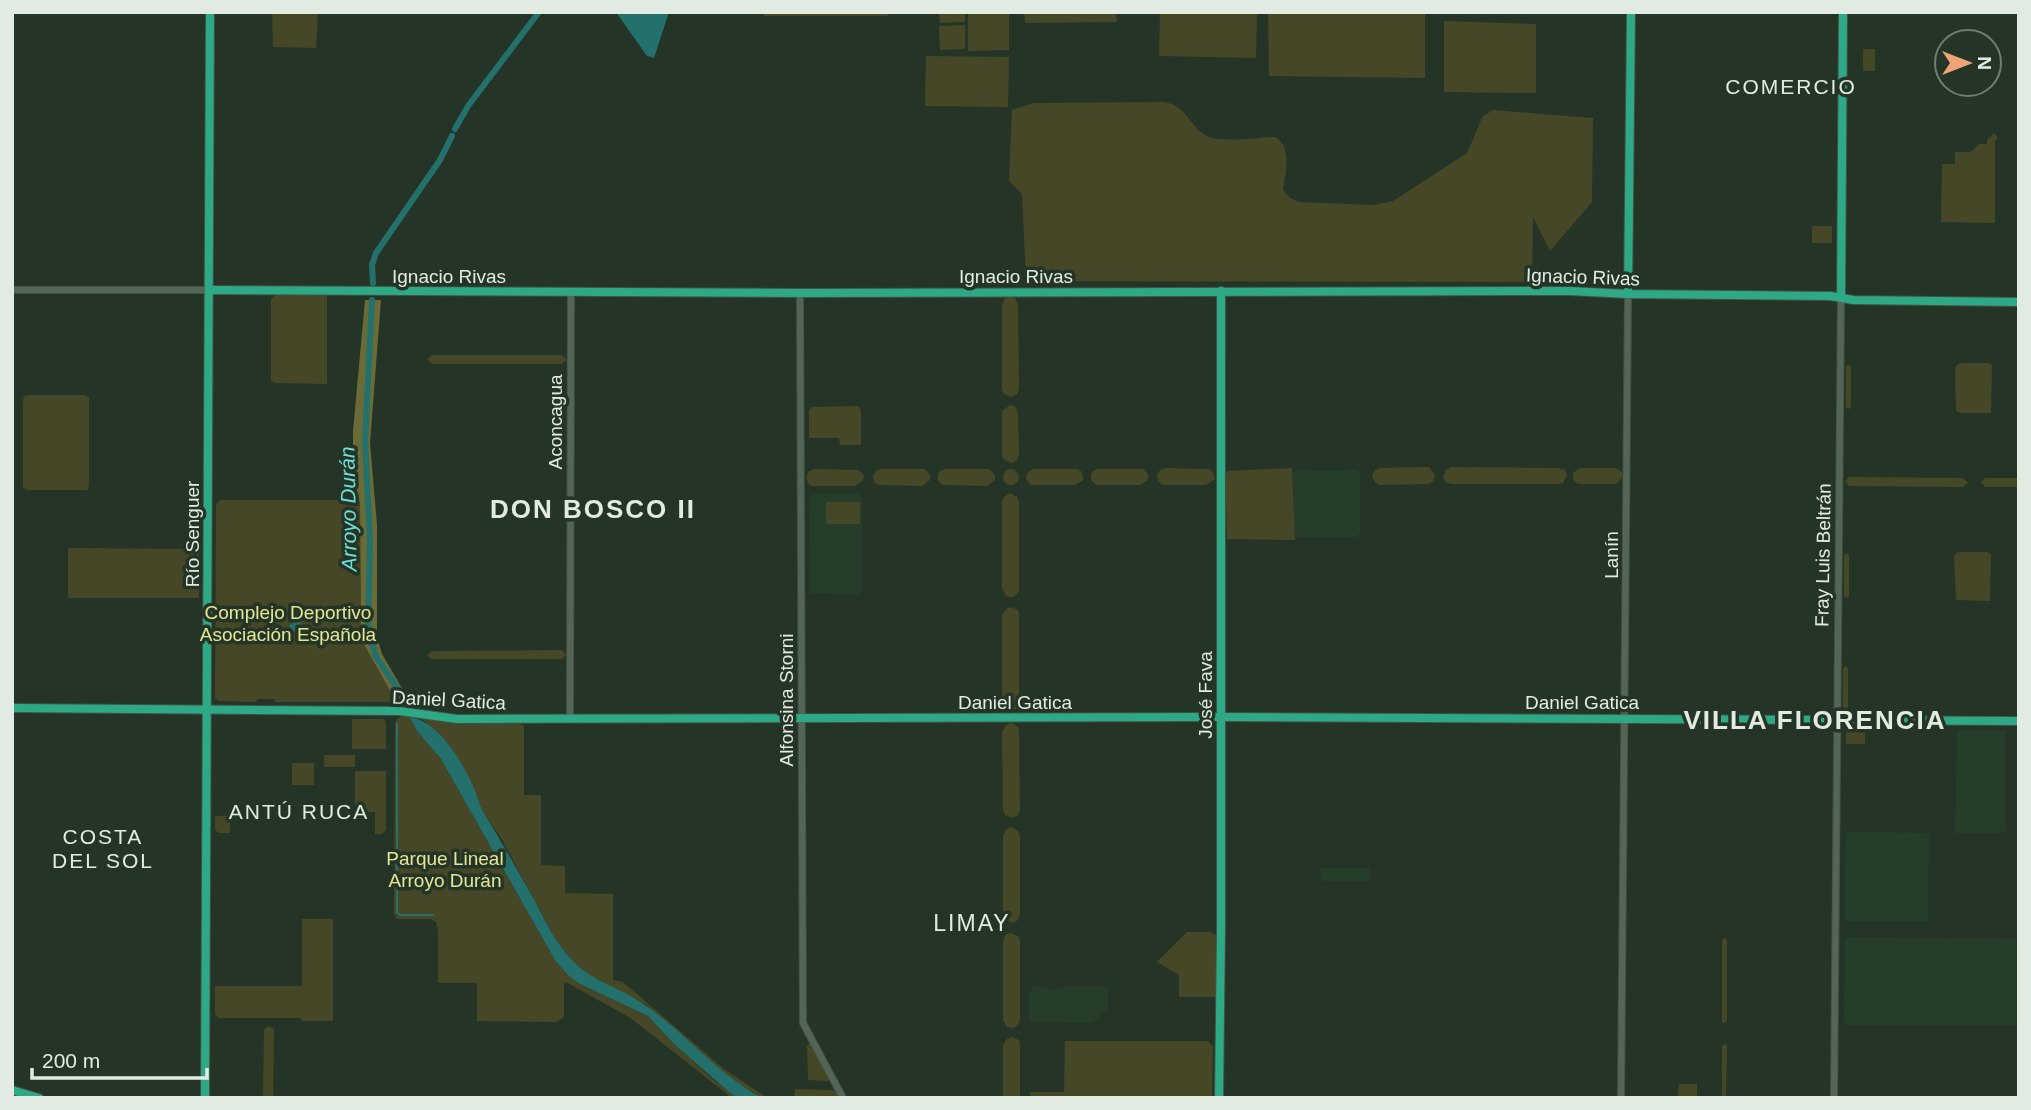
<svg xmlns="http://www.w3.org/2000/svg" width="2031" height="1110" font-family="Arial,sans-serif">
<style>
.built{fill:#263d2a}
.green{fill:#464726}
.forest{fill:#6a6b37}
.water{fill:#24706c}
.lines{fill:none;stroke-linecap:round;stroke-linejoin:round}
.stream{stroke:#24706c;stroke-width:2}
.canal{stroke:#24706c;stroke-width:6}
.minor-casing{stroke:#435246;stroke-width:8}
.major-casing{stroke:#435246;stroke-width:10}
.minor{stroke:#536656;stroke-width:6}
.major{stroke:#2da986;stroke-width:8}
.labels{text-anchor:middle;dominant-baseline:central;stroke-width:7;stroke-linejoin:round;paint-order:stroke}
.street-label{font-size:19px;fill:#e1ebe2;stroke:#243527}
.park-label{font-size:19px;fill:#e3e694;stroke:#243527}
.neighbourhood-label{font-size:21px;letter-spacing:2px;fill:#e1ebe2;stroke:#243527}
.water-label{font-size:21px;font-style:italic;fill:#6fded6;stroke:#243527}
.quarter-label{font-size:23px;letter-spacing:2px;fill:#e1ebe2;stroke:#243527}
.district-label{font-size:26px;font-weight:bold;letter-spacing:2px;fill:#e1ebe2;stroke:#243527}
</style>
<rect width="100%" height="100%" fill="#243527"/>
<g class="built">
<path d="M1357,470L1360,474V533L1357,537H1295L1292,471Z"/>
<path d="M814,494H858L862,498V592L858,595L810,593L809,497Z"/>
<path d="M1957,730H2005L2006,833H1955Z"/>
<path d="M1846,832L1929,833L1928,921H1845Z"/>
<path d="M1320,868H1370V881H1321Z"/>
<path d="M1849,937L2019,939V1025H1848L1844,1021L1845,940Z"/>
<path d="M1032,985L1056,990L1062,987V990L1064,987L1072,986H1105L1108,988V1008L1092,1023L1029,1022V993H1032Z"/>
</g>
<g class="green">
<path d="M272,12H318L316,48L273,47Z"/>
<rect x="764" y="12" width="124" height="4"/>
<path d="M939,12H965V22L940,23Z"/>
<path d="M968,12H1009V50L968,51Z"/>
<path d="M1024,12H1116L1117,22L1025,23Z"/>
<path d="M1160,12H1257L1256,58L1159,56Z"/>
<path d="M1268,12H1425V78L1269,76Z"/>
<path d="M1444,21L1536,24V93L1444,92Z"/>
<path d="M965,25V49L940,50L939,26Z"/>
<rect x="1863" y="49" width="12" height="22"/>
<path d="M926,56L1009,57L1008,107L925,106Z"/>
<path d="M1164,102C1187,106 1188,124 1205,135C1219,144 1258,137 1275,137C1293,147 1285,173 1283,190L1290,198L1299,202L1374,205L1393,201L1467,153L1483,116L1493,110L1593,118L1592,202L1550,251L1533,217L1532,282L1026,281L1022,194L1009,181L1012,110L1034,103Z"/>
<path d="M1994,133L1998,138L1995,141V223L1941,222L1942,164H1955V152H1971L1979,144H1987V140Z"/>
<rect x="1812" y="226" width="20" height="17"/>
<path d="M276,294H327V384L276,383L271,381V299Z"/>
<path d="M1010,297L1015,298L1018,305L1019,389L1017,394L1012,397L1004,394L1002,389V305L1005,298Z"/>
<path d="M432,355H562L566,360L562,364H432L427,359Z"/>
<path d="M1961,363H1988L1992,365L1991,413H1960L1956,411L1955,369L1957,365Z"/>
<path d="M1848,364L1851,367V407L1849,409L1846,407V367Z"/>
<path d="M28,395H85L89,398V486L87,490H28L23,488V401L24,396Z"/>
<path d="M1010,405L1015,406L1018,413L1019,455L1017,460L1012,463L1004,460L1002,455V411Z"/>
<path d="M858,406L861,410V445H840L839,438H809V410L812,407Z"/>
<path d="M1429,467L1435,475L1434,481L1429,484L1380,485L1375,482L1372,477L1375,470L1380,468Z"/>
<path d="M1451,467L1558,468L1565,470L1567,475L1563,483L1558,484H1451L1446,482L1443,477L1446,470Z"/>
<path d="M1165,468L1209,469L1213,472L1215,479L1206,485H1162L1158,481L1157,475L1160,470Z"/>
<path d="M1292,468L1295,540L1227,539L1225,477L1227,471Z"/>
<path d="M1580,468H1616L1622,472V478L1616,484H1580C1574,483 1571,478 1574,472Z"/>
<circle cx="1011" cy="477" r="8"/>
<path d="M814,469L858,470L864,475L863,480L855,486H811C806,482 805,476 809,471Z"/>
<path d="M881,469H925L930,475V480L922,486L878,485L874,482L873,476L876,471Z"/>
<path d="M946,469H989L995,475V480L987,486L943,485C937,482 936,476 940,471Z"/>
<path d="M1034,469H1078L1082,472L1083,480L1075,485H1031L1027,481L1026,476L1029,471Z"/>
<path d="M1099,469H1143L1148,474V480L1140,485H1096L1092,481C1089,475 1092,470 1099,469Z"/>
<path d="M1849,477L1963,478L1968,483L1963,487L1849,486L1845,481Z"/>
<path d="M1985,478H2019V487H1985L1981,482Z"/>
<path d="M1010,493L1017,497L1019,502V589C1018,596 1013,599 1006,596L1002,589V502L1004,497Z"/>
<path d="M220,500H360L361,639L392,694V702H275V699H257L256,702L218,701L215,697L216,505Z"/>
<rect x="826" y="502" width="34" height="22"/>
<path d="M68,548L199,549V598H68Z"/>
<path d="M1960,552H1987L1991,554L1990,601L1956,600L1954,557L1956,553Z"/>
<path d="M1846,553L1849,555V596L1847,598L1844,596V556Z"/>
<path d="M1011,607L1018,610L1019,615V703L1017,708L1012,711L1004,708L1002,703V615L1006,609Z"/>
<path d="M562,650L566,655L562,659H432L427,655L432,651Z"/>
<path d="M1846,666L1848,669V709L1846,712L1843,709V669Z"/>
<path d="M404,715H410L417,731L441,759L555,960L578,983L648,1016L675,1045L715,1081L738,1098H732L632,1019L566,982L564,984V1017L557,1022L477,1021V983H438V929L436,922L431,919H397L394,914L395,724L397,719Z"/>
<path d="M419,716L452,723H518L524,726V795H541V865L565,866V893L613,894V980L623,982L724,1069L766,1097H794L795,1089L829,1090L835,1091L838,1098H762L731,1080L645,1004L598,982L573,962L557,942L501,838L482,811L472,785L450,746Z"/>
<path d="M352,719H384L386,722V749H352Z"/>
<path d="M1011,723L1018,727L1019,732L1020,810L1018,815L1013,818L1005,815L1003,810L1002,732L1006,725Z"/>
<path d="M1852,728H1865V744H1846V733Z"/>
<rect x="324" y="755" width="31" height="12"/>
<rect x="292" y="763" width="22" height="22"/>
<path d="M355,771H386V830L382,834H375V812H355Z"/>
<path d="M215,816H230V833H219L215,830Z"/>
<path d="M1011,827L1018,831L1020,836V914L1018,920L1013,923L1005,920L1003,914V836L1006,829Z"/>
<path d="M302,919H333V1021H302L301,1018H218L215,1014V986H302Z"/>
<path d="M1187,932H1210L1216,935V997H1179V975L1157,962Z"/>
<path d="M1011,933L1018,936L1020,941V1020L1018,1025L1013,1028L1007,1027L1003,1020V941L1006,934Z"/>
<path d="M1725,938L1727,940V1021L1724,1023L1722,1022V940Z"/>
<path d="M268,1026L274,1029L273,1098H263L264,1030Z"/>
<path d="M1012,1037L1019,1040L1020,1045V1098H1003V1045L1007,1039Z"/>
<path d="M1065,1041H1208L1213,1046L1212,1098H1030V1092H1064Z"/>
<path d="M810,1043L829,1079L828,1081L808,1080L807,1046Z"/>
<path d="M1725,1044L1727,1046L1726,1098H1722V1046Z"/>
<path d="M1679,1084H1697V1098H1678Z"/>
</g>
<path class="forest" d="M365,300H381L370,443L377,525V637L382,654L410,702H392V694L361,639L360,501L353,500V431Z"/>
<g class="water">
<path d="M616,12H669L654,58L647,56Z"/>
<path d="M297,619L311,633L303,641L289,626Z"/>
<path d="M410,717C439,721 465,765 475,791C478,799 480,807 485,815C503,844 519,873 536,903C545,920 553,938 566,953C587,981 619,986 645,1005C688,1035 715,1072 762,1098H738L729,1092L675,1045L648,1016L578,983L568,975L555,960L441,759L417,731Z"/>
</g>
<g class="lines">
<path class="stream" d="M397,724V912L400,915H433"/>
<g class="canal">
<path d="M455,129L468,106L539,12"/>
<path d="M373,283L372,265L376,253L440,160L452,136"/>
<path d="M372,300L365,441L370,540L368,630L376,657L410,706"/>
</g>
<g class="minor-casing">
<g id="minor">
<path d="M12,290H209"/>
<path d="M800,293L803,1023L843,1098"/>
<path d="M570,719L571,292"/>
<path d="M1621,1098L1628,294"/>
<path d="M1834,1098L1841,298"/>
</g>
</g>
<g class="major-casing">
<g id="major">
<path d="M209,290L800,293L1570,291L1628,294L1831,296L1853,300L2019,302"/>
<path d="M1628,294L1631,12"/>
<path d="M1841,298L1843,12"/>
<path d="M12,708L399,711L457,719L1221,717L2019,721"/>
<path d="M12,1090L39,1098"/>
<path d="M205,1098L210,12"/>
<path d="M1219,1098L1221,928V291"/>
</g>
</g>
<use href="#minor" class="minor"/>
<use href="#major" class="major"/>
</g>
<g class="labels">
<g class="street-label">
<text x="449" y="276">Ignacio Rivas</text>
<text x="1016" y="276">Ignacio Rivas</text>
<text transform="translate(1583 277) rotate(2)">Ignacio Rivas</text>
<text transform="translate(555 422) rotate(-90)">Aconcagua</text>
<text transform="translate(192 534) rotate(-90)">Río Senguer</text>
<text transform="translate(1611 555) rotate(-90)">Lanín</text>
<text transform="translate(1823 555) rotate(-89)">Fray Luis Beltrán</text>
<text transform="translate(1205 695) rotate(-90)">José Fava</text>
<text transform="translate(449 700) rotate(3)">Daniel Gatica</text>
<text transform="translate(786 700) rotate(-90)">Alfonsina Storni</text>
<text x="1015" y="702">Daniel Gatica</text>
<text x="1582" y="702">Daniel Gatica</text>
</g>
<g class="park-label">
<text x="288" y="612">Complejo Deportivo<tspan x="288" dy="22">Asociación Española</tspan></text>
<text x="445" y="858">Parque Lineal<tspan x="445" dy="22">Arroyo Durán</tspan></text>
</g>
<g class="neighbourhood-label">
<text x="1791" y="86">COMERCIO</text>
<text x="299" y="811">ANTÚ RUCA</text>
<text x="103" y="836">COSTA<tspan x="103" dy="24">DEL SOL</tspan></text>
</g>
<g class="water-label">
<text transform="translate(348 509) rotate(-91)">Arroyo Durán</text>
</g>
<g class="quarter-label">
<text x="972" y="923">LIMAY</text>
</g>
<g class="district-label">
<text x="593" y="509">DON BOSCO II</text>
<text x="1815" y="720">VILLA FLORENCIA</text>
</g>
</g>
<rect width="2031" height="1110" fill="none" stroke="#e1ebe2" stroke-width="28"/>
<g transform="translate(1968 63) rotate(90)"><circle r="33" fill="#243527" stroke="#707e72" stroke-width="2"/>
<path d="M0-5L12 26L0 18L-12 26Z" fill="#efa377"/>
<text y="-10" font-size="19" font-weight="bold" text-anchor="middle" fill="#e1ebe2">N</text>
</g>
<path d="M32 1068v10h175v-10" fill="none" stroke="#e1ebe2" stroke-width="3.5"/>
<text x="42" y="1068" font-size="21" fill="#e1ebe2" stroke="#243527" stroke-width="5" paint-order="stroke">200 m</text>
</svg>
